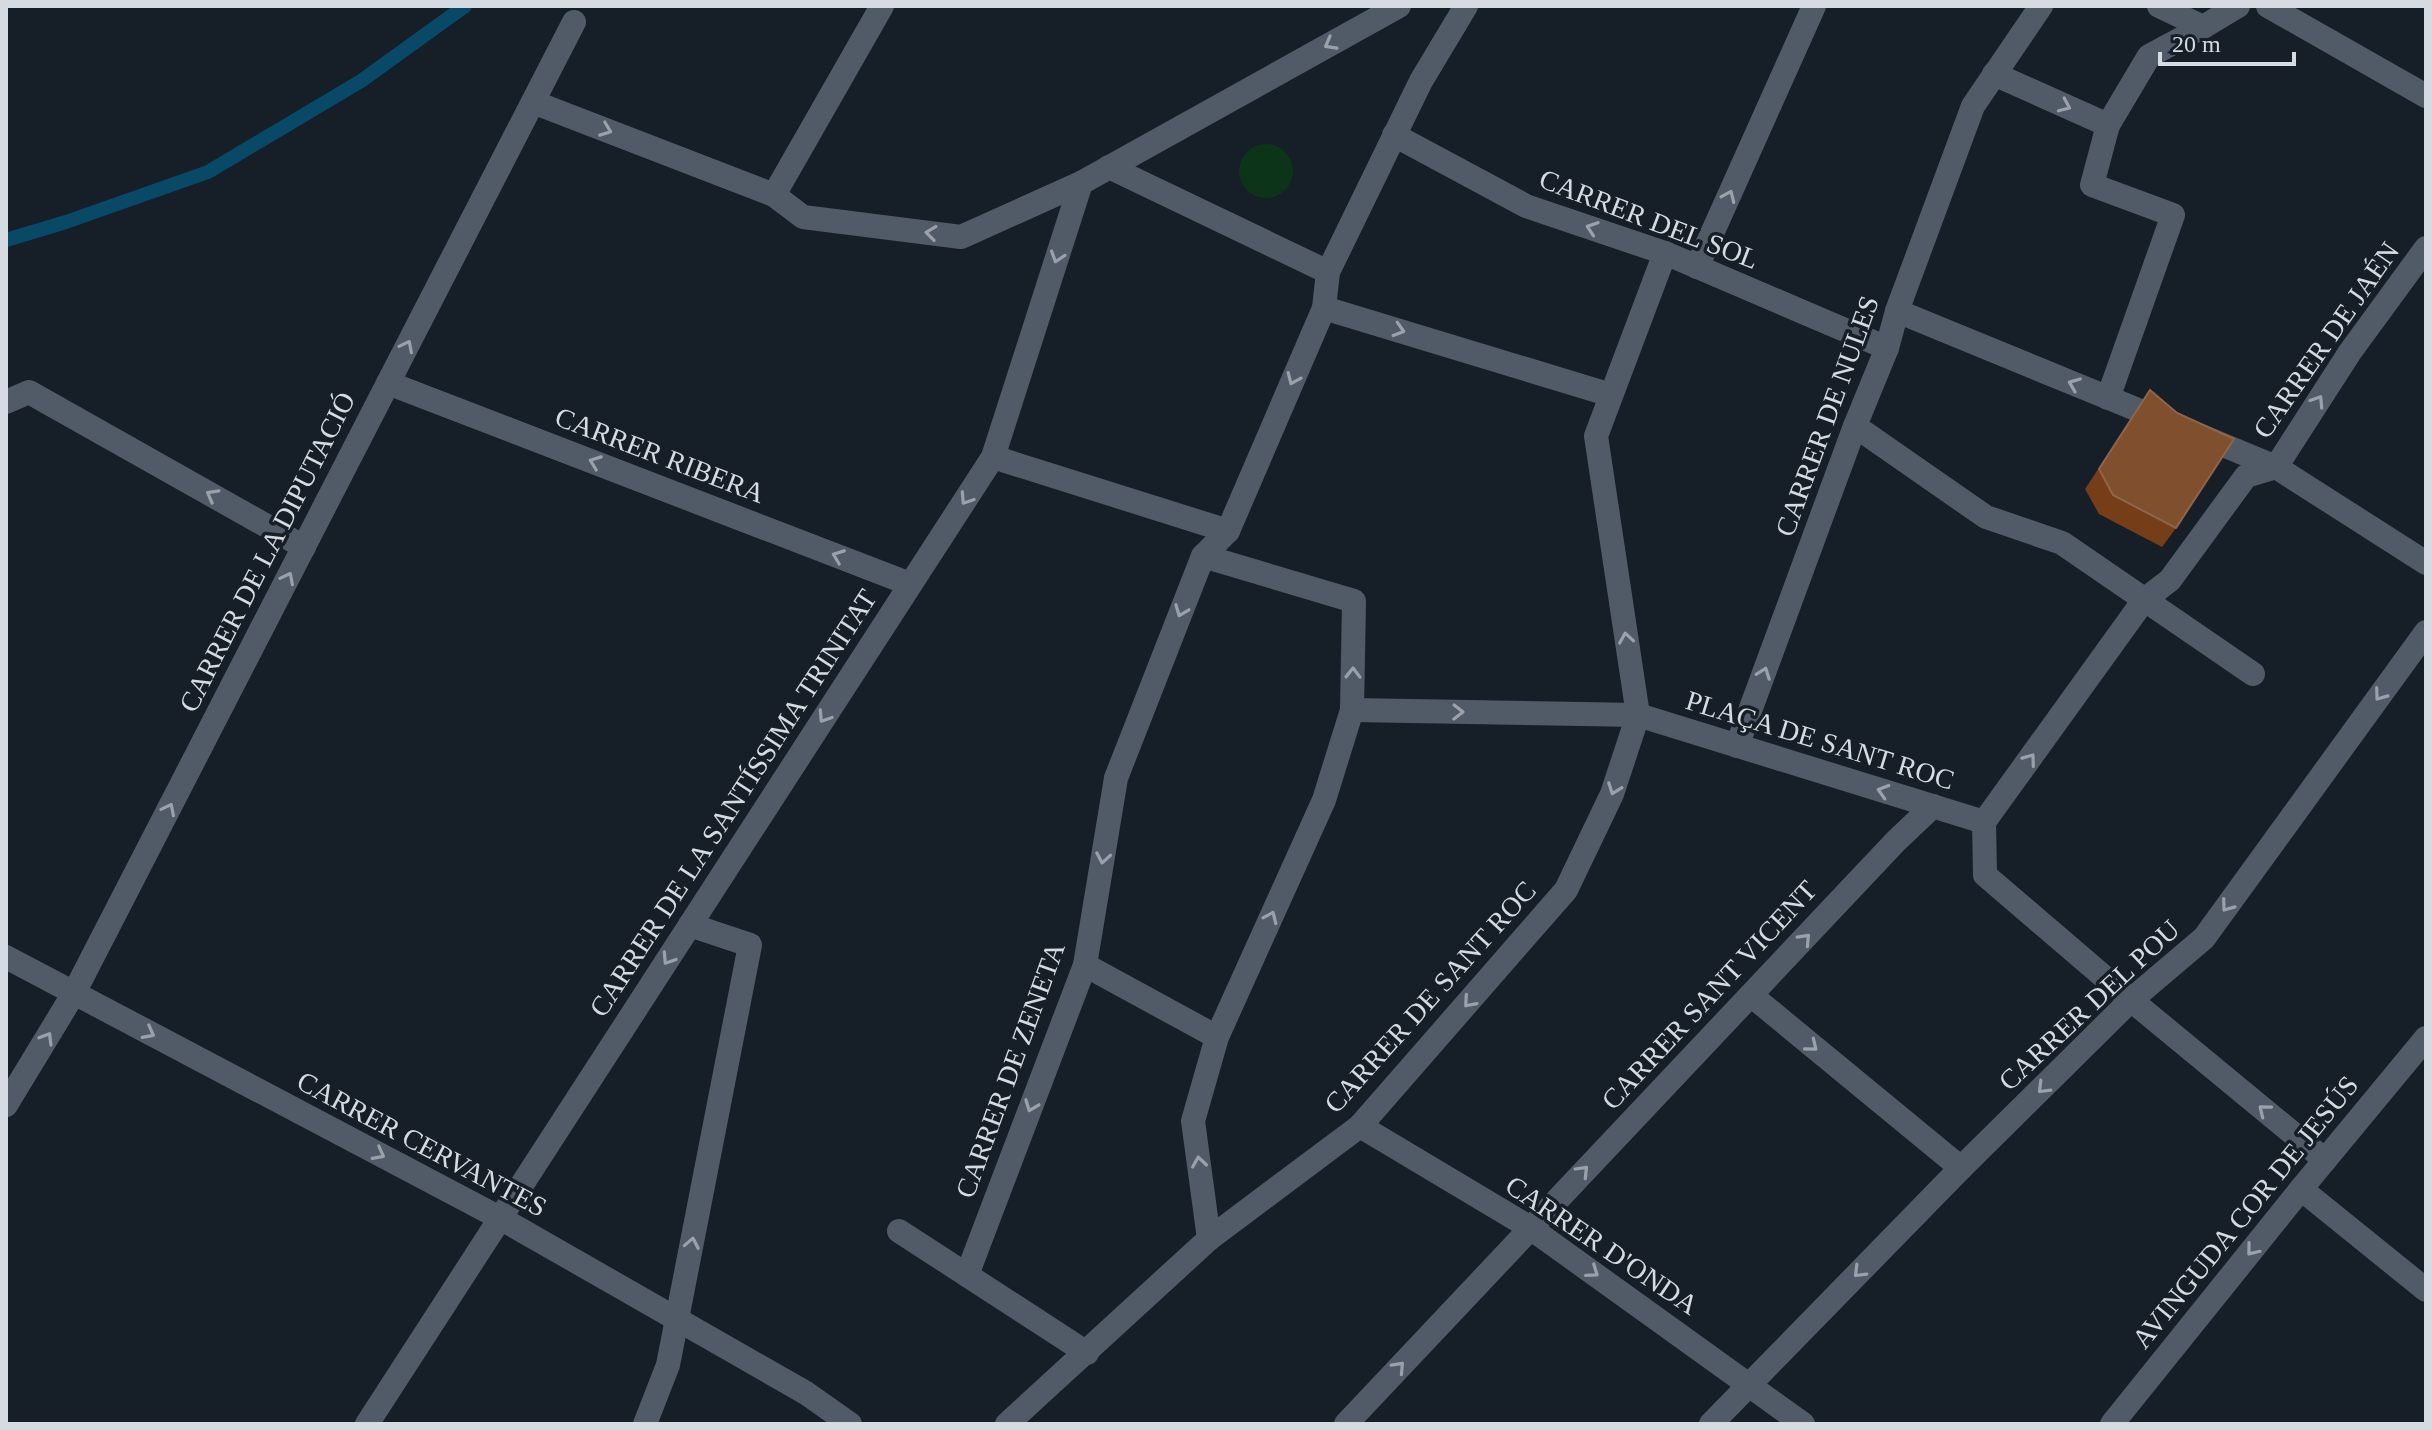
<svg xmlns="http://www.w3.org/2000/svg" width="2432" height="1430" font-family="Georgia,serif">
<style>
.green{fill:#0b3419}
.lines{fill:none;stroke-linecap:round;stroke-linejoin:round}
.stream{stroke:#094968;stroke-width:14}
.minor{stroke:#515b67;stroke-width:24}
.wall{fill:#763e18}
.building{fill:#804f2e;stroke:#8e654a;stroke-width:2}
.oneway{stroke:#9aa1aa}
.labels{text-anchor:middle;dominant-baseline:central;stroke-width:7;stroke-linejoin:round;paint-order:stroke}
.street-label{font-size:28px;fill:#d5dbe1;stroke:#161f28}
</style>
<rect width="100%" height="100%" fill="#161f28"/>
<circle class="green" cx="1266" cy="171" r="27"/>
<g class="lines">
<path class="stream" d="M6,240L66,222L208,172L361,81L465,6"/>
<g class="minor">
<path d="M2159,6L2203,27L2238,6"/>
<path d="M2268,6L2426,96"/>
<path d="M1994,74L2108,125L2149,56L2203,27"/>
<path d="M533,102L774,195L803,217L961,237L1081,183L1399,6"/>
<path d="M1394,135L1526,206L1665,253L1887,348"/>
<path d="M1109,167L1328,272"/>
<path d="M774,195L882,6"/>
<path d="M1697,267L1814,6"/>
<path d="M1324,308L1611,395"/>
<path d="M1897,311L2165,421"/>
<path d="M388,383L910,584"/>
<path d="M2108,398L2173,215L2092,185L2108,125"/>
<path d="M6,402L29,392L304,547"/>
<path d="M1855,426L1986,517L2062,543L2253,674"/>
<path d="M2199,435L2276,467L2426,563"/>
<path d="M993,457L1228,531"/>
<path d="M2276,467L2350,352L2426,248"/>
<path d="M1203,556L1354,601L1352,710L1324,800L1217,1037L1193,1121L1209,1239"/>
<path d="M1352,710L1638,715L1984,822"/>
<path d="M1737,746L1855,426L1887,348L1897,311L1973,106L2041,6"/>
<path d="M1984,822L1985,875L2131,1000L2325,1160"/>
<path d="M1984,822L2144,600L2170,580L2246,476L2276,467"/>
<path d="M6,957L500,1218L806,1393L850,1424"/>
<path d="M1085,965L1217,1037"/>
<path d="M1752,996L1961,1168"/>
<path d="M6,1105L74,993L574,22"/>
<path d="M1360,1126L1529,1227L1803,1424"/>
<path d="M2301,1189L2426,1290"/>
<path d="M899,1231L1087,1353"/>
<path d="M967,1275L1085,965L1116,778L1203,556L1228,531L1324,308L1328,272L1421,81L1466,6"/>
<path d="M367,1424L993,457L1081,183"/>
<path d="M645,1424L668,1365L750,945L690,925"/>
<path d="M1007,1424L1209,1239L1360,1126L1566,890L1612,794L1638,715L1596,436L1665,253"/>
<path d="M1346,1424L1896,841L1933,806"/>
<path d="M1711,1424L1961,1168L2131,1000L2204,938L2426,632"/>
<path d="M2112,1424L2301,1189L2426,1038"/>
</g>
</g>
<path class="wall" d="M2150,390L2177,413L2176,528L2162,547L2099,514L2085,489Z"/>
<path class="building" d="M2150,390L2177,413L2234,439L2176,528L2113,495L2099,469Z"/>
<defs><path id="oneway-chevron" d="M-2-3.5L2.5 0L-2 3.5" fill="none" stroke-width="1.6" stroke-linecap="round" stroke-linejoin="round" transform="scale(2)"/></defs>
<g class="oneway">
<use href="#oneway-chevron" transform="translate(1330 44) rotate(151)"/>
<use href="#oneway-chevron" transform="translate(2065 106) rotate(24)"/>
<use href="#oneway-chevron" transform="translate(606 130) rotate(21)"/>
<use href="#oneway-chevron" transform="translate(1729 196) rotate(-66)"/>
<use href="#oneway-chevron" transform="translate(1592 228) rotate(-161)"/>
<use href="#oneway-chevron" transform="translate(931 233) rotate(-173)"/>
<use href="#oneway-chevron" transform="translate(1057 257) rotate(108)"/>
<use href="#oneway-chevron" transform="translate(1399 330) rotate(17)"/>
<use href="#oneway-chevron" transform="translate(407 346) rotate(-63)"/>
<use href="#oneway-chevron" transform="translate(1293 379) rotate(113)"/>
<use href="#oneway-chevron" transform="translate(2074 384) rotate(-158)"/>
<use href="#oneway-chevron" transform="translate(2318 401) rotate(-57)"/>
<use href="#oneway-chevron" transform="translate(595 462) rotate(-159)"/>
<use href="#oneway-chevron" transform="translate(212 495) rotate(-151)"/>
<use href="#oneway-chevron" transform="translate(966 499) rotate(123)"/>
<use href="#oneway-chevron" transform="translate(838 556) rotate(-159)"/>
<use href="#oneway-chevron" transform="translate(288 578) rotate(-63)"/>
<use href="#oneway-chevron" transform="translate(1181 611) rotate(111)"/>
<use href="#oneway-chevron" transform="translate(1626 638) rotate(-99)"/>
<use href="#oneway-chevron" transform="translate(1353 673) rotate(-89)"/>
<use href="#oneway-chevron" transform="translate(1764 673) rotate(-70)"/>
<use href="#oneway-chevron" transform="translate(2380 695) rotate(126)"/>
<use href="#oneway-chevron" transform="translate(1458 712) rotate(1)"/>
<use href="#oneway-chevron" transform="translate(824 717) rotate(123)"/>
<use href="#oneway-chevron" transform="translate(2030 759) rotate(-54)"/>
<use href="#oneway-chevron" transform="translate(1614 789) rotate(110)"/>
<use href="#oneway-chevron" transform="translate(1883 791) rotate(-163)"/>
<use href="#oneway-chevron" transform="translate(169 809) rotate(-63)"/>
<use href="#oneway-chevron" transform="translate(1103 858) rotate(100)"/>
<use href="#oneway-chevron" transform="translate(2227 906) rotate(126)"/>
<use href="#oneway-chevron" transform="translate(1271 917) rotate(-66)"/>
<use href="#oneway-chevron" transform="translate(1805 939) rotate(-47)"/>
<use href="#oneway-chevron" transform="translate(668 959) rotate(123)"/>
<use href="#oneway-chevron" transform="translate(1469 1002) rotate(131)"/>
<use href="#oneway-chevron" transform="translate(149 1033) rotate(28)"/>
<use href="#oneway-chevron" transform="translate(47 1038) rotate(-59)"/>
<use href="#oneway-chevron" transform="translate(1812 1046) rotate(39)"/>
<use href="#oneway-chevron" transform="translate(2043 1088) rotate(135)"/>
<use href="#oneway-chevron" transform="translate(1031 1106) rotate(111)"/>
<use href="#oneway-chevron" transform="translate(2264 1110) rotate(-141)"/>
<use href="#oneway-chevron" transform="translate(379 1154) rotate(28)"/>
<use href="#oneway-chevron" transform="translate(1199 1162) rotate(-98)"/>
<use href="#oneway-chevron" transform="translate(1583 1171) rotate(-46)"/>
<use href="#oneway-chevron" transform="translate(692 1243) rotate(-79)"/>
<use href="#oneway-chevron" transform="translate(2252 1250) rotate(129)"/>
<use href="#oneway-chevron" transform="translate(1593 1272) rotate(35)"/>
<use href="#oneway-chevron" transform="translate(1859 1272) rotate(135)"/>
<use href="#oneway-chevron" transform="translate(1399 1367) rotate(-47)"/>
</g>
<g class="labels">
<g class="street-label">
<text transform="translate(1649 219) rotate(21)">CARRER DEL SOL</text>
<text transform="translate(2326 340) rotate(-55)">CARRER DE JAÉN</text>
<text transform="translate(1827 416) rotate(-70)">CARRER DE NULES</text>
<text transform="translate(660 455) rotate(21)">CARRER RIBERA</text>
<text transform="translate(267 552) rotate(-63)">CARRER DE LA DIPUTACIÓ</text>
<text transform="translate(1820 740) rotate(17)">PLAÇA DE SANT ROC</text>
<text transform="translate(733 803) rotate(-57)">CARRER DE LA SANTÍSSIMA TRINITAT</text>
<text transform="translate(1709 995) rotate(-47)">CARRER SANT VICENT</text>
<text transform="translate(1430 997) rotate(-48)">CARRER DE SANT ROC</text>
<text transform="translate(2089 1005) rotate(-43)">CARRER DEL POU</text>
<text transform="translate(1010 1070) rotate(-70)">CARRER DE ZENETA</text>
<text transform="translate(422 1144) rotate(28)">CARRER CERVANTES</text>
<text transform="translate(2245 1212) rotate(-51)">AVINGUDA COR DE JESÚS</text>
<text transform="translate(1602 1245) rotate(34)">CARRER D'ONDA</text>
</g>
</g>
<rect width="2432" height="1430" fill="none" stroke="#d5dbe1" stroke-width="16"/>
<path d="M2160 52v12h134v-12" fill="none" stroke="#d5dbe1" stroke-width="4"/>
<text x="2172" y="52" font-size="24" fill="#d5dbe1" stroke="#161f28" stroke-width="6" paint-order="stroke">20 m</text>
</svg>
